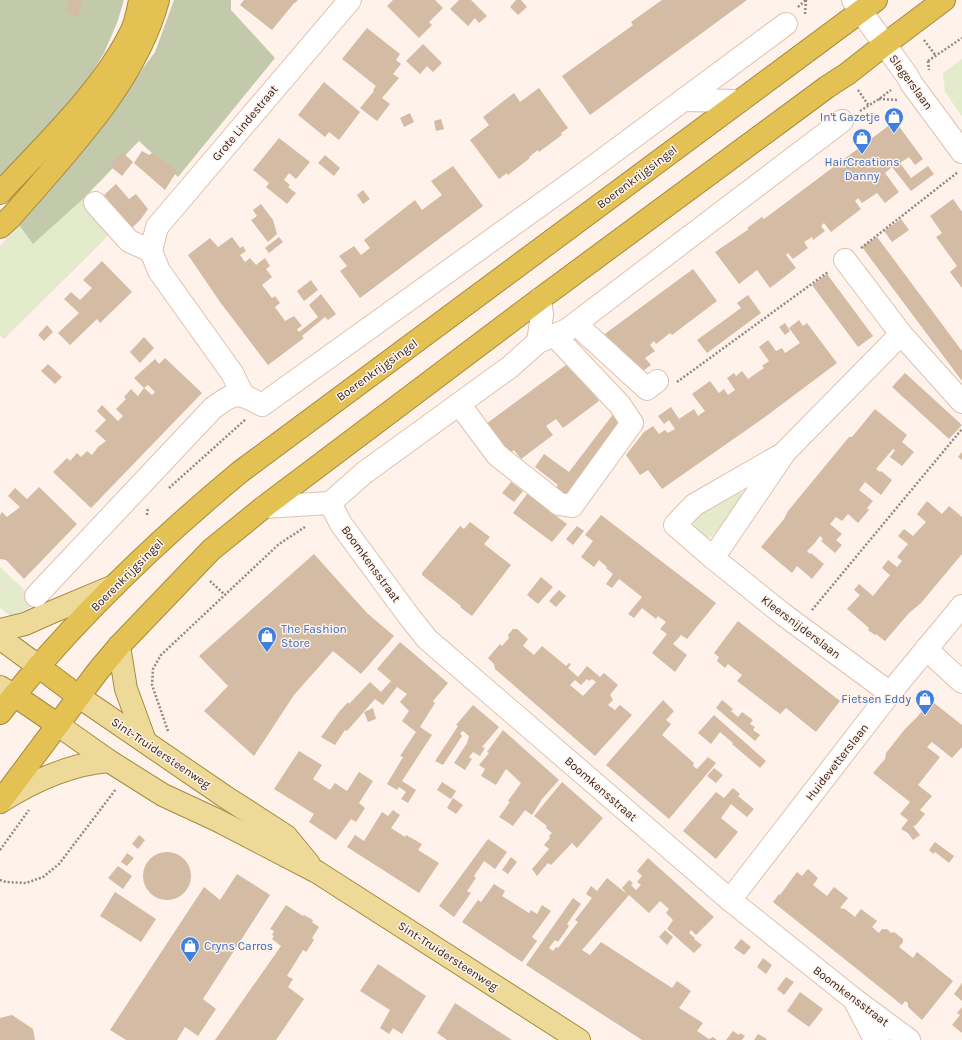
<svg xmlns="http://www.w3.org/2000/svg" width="962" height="1040" font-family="Karla,sans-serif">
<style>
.green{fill:#e4eacc}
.forest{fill:#c3c9ab}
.building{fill:#d4bba3;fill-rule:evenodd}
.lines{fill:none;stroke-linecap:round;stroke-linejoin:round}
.minor-casing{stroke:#dfc1ad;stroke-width:24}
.major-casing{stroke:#a58b40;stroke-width:24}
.highway-casing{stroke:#a58b40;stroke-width:24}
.path{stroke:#948880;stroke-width:2.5;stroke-dasharray:2 2;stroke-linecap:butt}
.minor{stroke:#fff;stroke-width:22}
.major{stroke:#eeda98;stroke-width:22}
.highway{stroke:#e3c153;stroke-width:22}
.labels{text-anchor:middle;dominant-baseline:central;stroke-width:3;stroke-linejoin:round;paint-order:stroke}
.street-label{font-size:12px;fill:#31261e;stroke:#fff2ea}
.shop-label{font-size:12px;fill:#366cbe;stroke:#fff2ea;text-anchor:end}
</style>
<rect width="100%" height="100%" fill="#fff2ea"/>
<g class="green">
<path d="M962,59V116L945,92L943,73Z"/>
<path d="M83,199L113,231L4,339L0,336V246L19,225L33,244Z"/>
<path d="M735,491H738L742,494V499L715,533L711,537L702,538L694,531V522L699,516Z"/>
<path d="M0,567L37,602L26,610L10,616L0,608Z"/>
</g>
<g class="forest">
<path d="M0,0H124L117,23L104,53L79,93L0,184Z"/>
<path d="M174,0H231V10L275,58L178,177L139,141L83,199L33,244L19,225L79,156L155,52Z"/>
</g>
<g class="building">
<path d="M69,0H82L78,17L66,13Z"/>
<path d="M244,0H298L295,3V2L272,30L240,5Z"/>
<path d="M393,0H435L443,8L429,22L432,25L419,38L387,6Z"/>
<path d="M459,0H471L487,16L479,23L475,18L468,26L450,9Z"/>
<path d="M516,0H521L527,7L518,15L510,7Z"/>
<path d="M662,0H747L590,115L562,76L633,25L631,22Z"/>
<path d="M367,28L400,54L396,60L401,64L393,74L399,78L382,98L390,104L377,121L360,108L374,91L373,90L376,86L342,59Z"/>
<path d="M423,44L442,63L433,72L427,66L420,74L406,61Z"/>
<path d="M324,82L360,112L339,140L329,132L325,137L298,115Z"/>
<path d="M539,88L568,128L561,133L562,135L539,152L538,150L529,157L530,158L508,175L507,173L499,179L470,140L489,125L483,117L514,93L520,102Z"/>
<path d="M410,113L414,122L404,127L400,118Z"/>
<path d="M441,119L444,129L436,131L434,121Z"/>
<path d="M895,121L923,159L915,165L909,157L900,163L911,178L928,166L934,174L911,191L892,167L885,173L899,192L885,203L877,193L862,203L858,198L855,201L861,209L831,232L824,223L821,226L825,231L813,240L812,237L804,242L808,248L793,259L788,253L786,255L796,268L770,288L757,270L739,284L715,252L749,229L747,228L762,217L764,219Z"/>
<path d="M279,138L310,162L296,179L289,173L284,180L290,185L288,187L296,193L287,204L266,187L269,183L253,170Z"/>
<path d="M142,151L149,155L152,153L177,171L165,190L134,163Z"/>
<path d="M122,152L133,162L122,176L110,166Z"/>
<path d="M325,155L340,168L334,176L318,163Z"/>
<path d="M453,166L483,206L360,298L340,271L347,266L339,256L354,246L361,255L370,248L364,240L415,200L422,210L442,195L431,181Z"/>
<path d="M116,184L129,199L136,194L148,209L141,219L132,228L104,195Z"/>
<path d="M363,190L370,199L363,204L357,195Z"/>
<path d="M953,199L962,212V288L950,272L957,266L936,237L942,233L930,216Z"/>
<path d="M261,204L273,220L277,234L268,242L251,220L257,216L253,210Z"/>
<path d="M901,219L909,230L892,242L884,231Z"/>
<path d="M232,237L240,248L243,246L246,251L240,255L245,262L250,258L256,265L265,258L270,266L266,269L272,277L262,285L272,298L275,296L280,303L275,307L285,321L294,316L302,326L297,329L299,332L318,317L309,305L321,294L336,314L328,320L325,317L302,336L304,338L268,365L220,302L188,255L210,238L218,247Z"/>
<path d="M279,237L283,242L269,253L265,248Z"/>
<path d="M877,237L962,351V381L862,247Z"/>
<path d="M102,261L132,292L100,323L97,319L70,345L58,333L79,313L64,299L71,292L80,300L92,288L83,280Z"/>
<path d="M693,269L717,301L672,335L670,333L656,344L654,341L650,345L655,351L645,358L651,365L640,373L602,336Z"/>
<path d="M827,274L873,336L858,347L812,285Z"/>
<path d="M311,280L318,290L304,301L297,291Z"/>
<path d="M748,295L761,313L707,353L697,340L741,308L737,303Z"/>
<path d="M799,320L803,326L807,323L837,363L765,417L662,489L648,470L640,475L626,455L644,432L653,426L659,434L665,430L668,433L675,429L669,420L664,424L658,416L671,407L679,419L694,409L698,416L705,411L692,394L710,381L719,393L724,389L728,395L735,390L727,378L734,373L736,376L742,371L748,379L764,368L762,366L769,361L759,347L768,340L776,351L782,348L785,353L800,343L789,328Z"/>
<path d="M785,323L790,331L785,335L779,327Z"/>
<path d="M47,325L53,332L44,341L38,335Z"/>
<path d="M144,337L154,348L140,363L130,352Z"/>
<path d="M165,358L202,393L91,508L53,472L67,458L70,461L77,453L81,457L87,451L92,455L98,447L106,441L95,431L106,420L97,411L102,405L118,421L123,416L116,409L126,399L124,397L131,389L138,396L144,388L134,378L155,359L159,364ZM148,385L155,392L152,395L144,388Z"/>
<path d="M570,362L599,401L563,428L556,419L546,426L553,435L521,459L514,450L508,454L486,424Z"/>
<path d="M48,364L62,377L55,384L41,371Z"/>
<path d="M905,373L962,425L949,439L892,387Z"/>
<path d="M875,409L907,435L902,442L914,452L902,466L890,457L895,450L893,449L876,469L880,472L881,471L892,480L881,495L865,482L859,490L873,501L867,508L869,510L858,523L848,514L842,521L836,517L830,524L842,534L836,540L842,545L835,553L821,541L823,539L820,536L814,544L807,551L810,554L811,553L824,564L812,579L797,566L792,573L761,547L784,519L788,511L849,437H852Z"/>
<path d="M614,413L626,422L565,502L552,493L558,485L535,467L544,454L569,472Z"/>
<path d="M962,452V460L958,457Z"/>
<path d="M511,482L523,491L514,502L502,493Z"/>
<path d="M39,487L77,524L24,579L6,560L0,559V515L2,512L7,517L20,507L8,496L15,488L27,499Z"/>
<path d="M527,494L567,524L552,542L513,513Z"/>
<path d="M927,501L942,514L949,506L962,517V554L921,603L909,613L885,641L876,634L875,635L868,630L869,628L847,609L860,595L854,590L859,584L873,596L890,575L882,568L888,560L897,567L902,561L897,557L908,544L898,536L904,529L913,536L926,522L917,514Z"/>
<path d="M601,515L716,603L687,639L681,635L673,644L687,655L675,672L652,653L667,634L660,629L666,622L658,616L656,619L642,608L634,618L628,614L642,597L619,579L612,588L606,584L613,574L606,568L607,567L599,560L594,567L581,557L593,541L585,535Z"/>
<path d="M470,522L490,537L484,544L511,565L472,616L460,607L461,606L422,575V573L460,526L464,529Z"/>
<path d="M577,526L584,531L573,545L566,539Z"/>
<path d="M314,554L367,613L394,636L361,674L333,651L294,695L254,756L204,711L228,686L199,656Z"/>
<path d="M541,577L553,587L538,604L527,595Z"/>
<path d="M559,590L566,596L556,607L549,601Z"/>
<path d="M738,621L840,701L816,732L786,708L780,714L737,681L742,675L728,664L725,668L717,661L719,657L714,653Z"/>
<path d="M513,629H517L528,639L523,646L534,655L542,646L566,666L569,663L571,664L568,668L578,677L587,666L600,677L604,673L618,685L610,695L613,700L608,705L615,710L620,705L632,715L595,756L495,669L494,664L488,658L500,644L502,646L509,638L508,635ZM587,679L589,681L592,679L596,682L583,696L570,685L575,680L581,685Z"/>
<path d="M400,642L448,683L433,701L435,703L420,727L432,735L402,781L416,790L408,803L401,799L406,792L399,787L397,790L387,784L403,757L400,756L416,732L402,721L409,711L400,702L407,694L397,687L383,705L375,699L347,731L345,730L335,745L321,737L339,712L348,702L349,704L370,682L381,692L391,681L377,669Z"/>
<path d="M663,700L674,711L666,720L671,724L662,735L694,763L693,766L697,769L708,757L716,763L669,819L606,765Z"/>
<path d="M722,700L733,709L731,711L738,717L742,712L753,720L750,724L755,727L753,730L760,735L755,741L716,708Z"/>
<path d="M934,703L962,725V747L952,758L932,742L927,747L940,757L918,785L932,796L920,810L925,814L915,826H913L920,835L913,840L908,833L901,829L908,820L900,814L910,802L873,773L885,759L886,753L905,729L917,717L928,704Z"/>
<path d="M473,705L499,727L482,747L485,748L480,756L473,752L469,757L472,759L465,770L454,763L467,743L469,736L463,731L460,733L462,736L443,765L435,761L458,726L456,725Z"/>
<path d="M373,708L376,719L368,722L364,712Z"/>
<path d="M714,715L766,761L760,768L732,744L733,743L720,732L711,744L698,733Z"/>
<path d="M503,730L559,780L542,799L532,815L525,810L513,826L499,817L510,802L508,801L521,783L506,769L496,785L481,776L485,769L479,765L489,753L487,752Z"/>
<path d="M299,751L322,765L313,779L330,790L335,783L347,791L359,772L373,781L359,803L365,808L356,822L351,819L336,840L309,822L314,814L274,789Z"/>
<path d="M714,768L723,775L716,783L707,776Z"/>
<path d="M442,782L456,791L451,799L437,790Z"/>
<path d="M562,782L603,818L577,848L572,843L551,865L548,863L537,876L532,869L549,849L544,845L550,838L549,836L552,833L546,828L547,826L534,816Z"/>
<path d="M733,788L740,794L738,796L754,809L747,817L731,804L721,818L738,832L716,859L683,831L716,792L724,798Z"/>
<path d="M453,798L463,805L456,814L447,808Z"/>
<path d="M393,810L400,815L391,828L405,837L406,835L422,844L418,850L439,863L419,893L347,847L355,835L364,841L382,812L388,816Z"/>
<path d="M139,835L145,840L138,849L132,844Z"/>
<path d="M488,839L507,852L495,869L484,861L474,876L476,878L467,891L471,893L454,917L439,906Z"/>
<path d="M935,842L954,856L949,863L935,852L933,854L929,850Z"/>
<circle cx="167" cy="876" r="24"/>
<path d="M127,853L134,858L127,866L121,862Z"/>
<path d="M511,857L517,862L508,874L502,870Z"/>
<path d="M648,858L714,917L696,935L691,930L689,933L695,938L694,939L702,945L694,953L667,929L673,920L666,913L669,909L660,901L649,913L629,895L582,950L590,955L601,942L672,988L677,981L691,991L679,1008L703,1023L697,1031L709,1039L713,1037L717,1040H642L526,965L573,898L581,904L567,924L569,926L558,942L555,940L549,948L553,951L556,947L558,948L578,922L575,920L592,898L586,894L591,886L597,891L607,878L627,894L622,888L629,880L633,883L631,885L636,890L641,885L637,882L642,876L637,871Z"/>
<path d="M118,866L132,876L123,889L108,878Z"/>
<path d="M808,869L818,878L813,885L827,896L834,887L848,898L840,908L845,909L855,917L861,909L877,921L872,927L879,933L882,929H887L891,933L894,932L903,939V942L899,947L913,958L917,952L953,981L922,1020L908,1007V1003L905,1001L902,1005L773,902L779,894L780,895L797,872L802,876Z"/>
<path d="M237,874L270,895L203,999L216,1009L198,1036L185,1027L177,1040H126L110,1030L204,887L220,900Z"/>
<path d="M494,884L505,891L502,896L529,913L531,910L537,914L542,905L551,911L532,937L537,941L522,962L462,922L478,900L481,902Z"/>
<path d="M115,892L156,919L141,942L100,916Z"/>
<path d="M286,905L303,916L304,915L313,920L312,922L319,927L312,938L314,940L306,952L303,950L287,976L293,979L288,987L304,999L276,1040H215L281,946L272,939L274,936L272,935L274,931L270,929Z"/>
<path d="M665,930L673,937L667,945L659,937Z"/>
<path d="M741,939L751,947L744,955L734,948Z"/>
<path d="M763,958L772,965L766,974L757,967Z"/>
<path d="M378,964L426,996L402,1034L393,1028L389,1034L380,1028L390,1010L360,991Z"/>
<path d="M786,977L794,982L784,995L777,989Z"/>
<path d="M962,983V1001L954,994Z"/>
<path d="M800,992L823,1009L809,1027L787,1011Z"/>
<path d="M455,1003L481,1020L512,1040H447L437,1033Z"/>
<path d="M962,1007V1033L952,1025L960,1015L957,1013Z"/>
<path d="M12,1015L33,1029L35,1040H0V1018Z"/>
<path d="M733,1031L739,1035L740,1033L745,1036L742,1040H726Z"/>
<path d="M758,1034L767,1039L766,1040H754Z"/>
</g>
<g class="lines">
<g class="minor-casing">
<g id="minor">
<path d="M853,0L908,77L911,83L962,152"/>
<path d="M683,100L740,101"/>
<path d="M95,203L129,241L151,251"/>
<path d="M845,260L901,334L962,402"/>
<path d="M576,324L647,389L657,381"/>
<path d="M538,342L542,315L540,299"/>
<path d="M243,395L232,373L159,271L151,251L157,227L350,0"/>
<path d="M459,404L497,455L559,504L572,506L632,423L620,405L555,336"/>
<path d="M330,503L341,524L408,615L427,639L730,900L855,1000L909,1040"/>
<path d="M264,507L330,503L364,473L510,367L538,342L567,330L842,121"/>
<path d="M713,558L675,525L694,505L781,455"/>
<path d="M36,596L213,408C236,391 238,392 262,405L585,173L786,24"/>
<path d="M926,649L962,682"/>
<path d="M890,693L784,615L713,558L785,452L901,334"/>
<path d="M730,900L890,693L962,606"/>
<path d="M857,1005L872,1034L878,1040"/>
</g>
</g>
<g class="major-casing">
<g id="major">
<path d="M0,630L25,624L52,612L114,586"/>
<path d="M0,638L38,666"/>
<path d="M119,646L126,689L145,741"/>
<path d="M0,687L14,695"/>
<path d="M78,696L224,796L286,836L309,864"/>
<path d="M58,725L109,761L163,795L217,820L317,872L579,1040"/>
<path d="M0,802C33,781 70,764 109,761"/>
</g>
</g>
<g class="highway-casing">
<g id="highway">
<path d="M0,193C45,144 102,91 131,32C136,23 138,10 140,0"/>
<path d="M0,227L11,217C66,153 136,83 158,0"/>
<path d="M38,666L78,696"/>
<path d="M14,695L58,725"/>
<path d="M0,713C70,624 152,545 240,472L876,0"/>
<path d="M0,802L98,671L119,646L211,550L264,507L540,299L827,87L847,74L884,45L944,0"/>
</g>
</g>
<g class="path">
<path d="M798,7L806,0"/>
<path d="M805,14L806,0"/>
<path d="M924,40L936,56"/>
<path d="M928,61L929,70"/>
<path d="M928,61L962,38"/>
<path d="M858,90L869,106"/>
<path d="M879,99L898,100"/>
<path d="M860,111L879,99L891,90"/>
<path d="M861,248L958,172"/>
<path d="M677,382L828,272"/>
<path d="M169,488L246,419"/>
<path d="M147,515L148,507"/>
<path d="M210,581L224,594"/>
<path d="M812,610L962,429"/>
<path d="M168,731L152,685L153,669L161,655L279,544L305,527"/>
<path d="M0,850L29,810"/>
<path d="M0,880L6,882L26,883L43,877L59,864L116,789"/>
</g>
<use href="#minor" class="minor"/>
<use href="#major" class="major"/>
<use href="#highway" class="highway"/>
</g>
<defs>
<g id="shop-pin" transform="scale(1)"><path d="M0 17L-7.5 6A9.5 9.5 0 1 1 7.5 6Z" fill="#3f7fe0" stroke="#fff2ea"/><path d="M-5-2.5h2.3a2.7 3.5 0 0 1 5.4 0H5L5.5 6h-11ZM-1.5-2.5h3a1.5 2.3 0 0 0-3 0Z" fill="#fff"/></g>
</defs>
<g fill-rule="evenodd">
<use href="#shop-pin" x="894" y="117"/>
<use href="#shop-pin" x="862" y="138"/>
<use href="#shop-pin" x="267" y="636"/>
<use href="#shop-pin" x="925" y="699"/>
<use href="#shop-pin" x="190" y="946"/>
</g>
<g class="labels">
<g class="street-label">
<text transform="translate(911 82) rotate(54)">Slagerslaan</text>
<text transform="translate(245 123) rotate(-50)">Grote Lindestraat</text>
<text transform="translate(637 177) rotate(-37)">Boerenkrijgsingel</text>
<text transform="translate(377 370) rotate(-36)">Boerenkrijgsingel</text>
<text transform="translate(371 564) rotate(54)">Boomkensstraat</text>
<text transform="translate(127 575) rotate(-45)">Boerenkrijgsingel</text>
<text transform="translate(801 627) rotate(37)">Kleersnijderslaan</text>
<text transform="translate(161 753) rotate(34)">Sint-Truidersteenweg</text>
<text transform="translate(837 762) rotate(-52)">Huidevetterslaan</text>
<text transform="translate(601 789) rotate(41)">Boomkensstraat</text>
<text transform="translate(448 956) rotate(33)">Sint-Truidersteenweg</text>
<text transform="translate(851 996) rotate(37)">Boomkensstraat</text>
</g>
<g class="shop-label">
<text x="880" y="117">In't Gazetje</text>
<text x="862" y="162" text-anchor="middle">HairCreations<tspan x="862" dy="14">Danny</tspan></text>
<text x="281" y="629" text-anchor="start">The Fashion<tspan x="281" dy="14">Store</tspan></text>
<text x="911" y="699">Fietsen Eddy</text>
<text x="204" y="946" text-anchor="start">Cryns Carros</text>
</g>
</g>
</svg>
